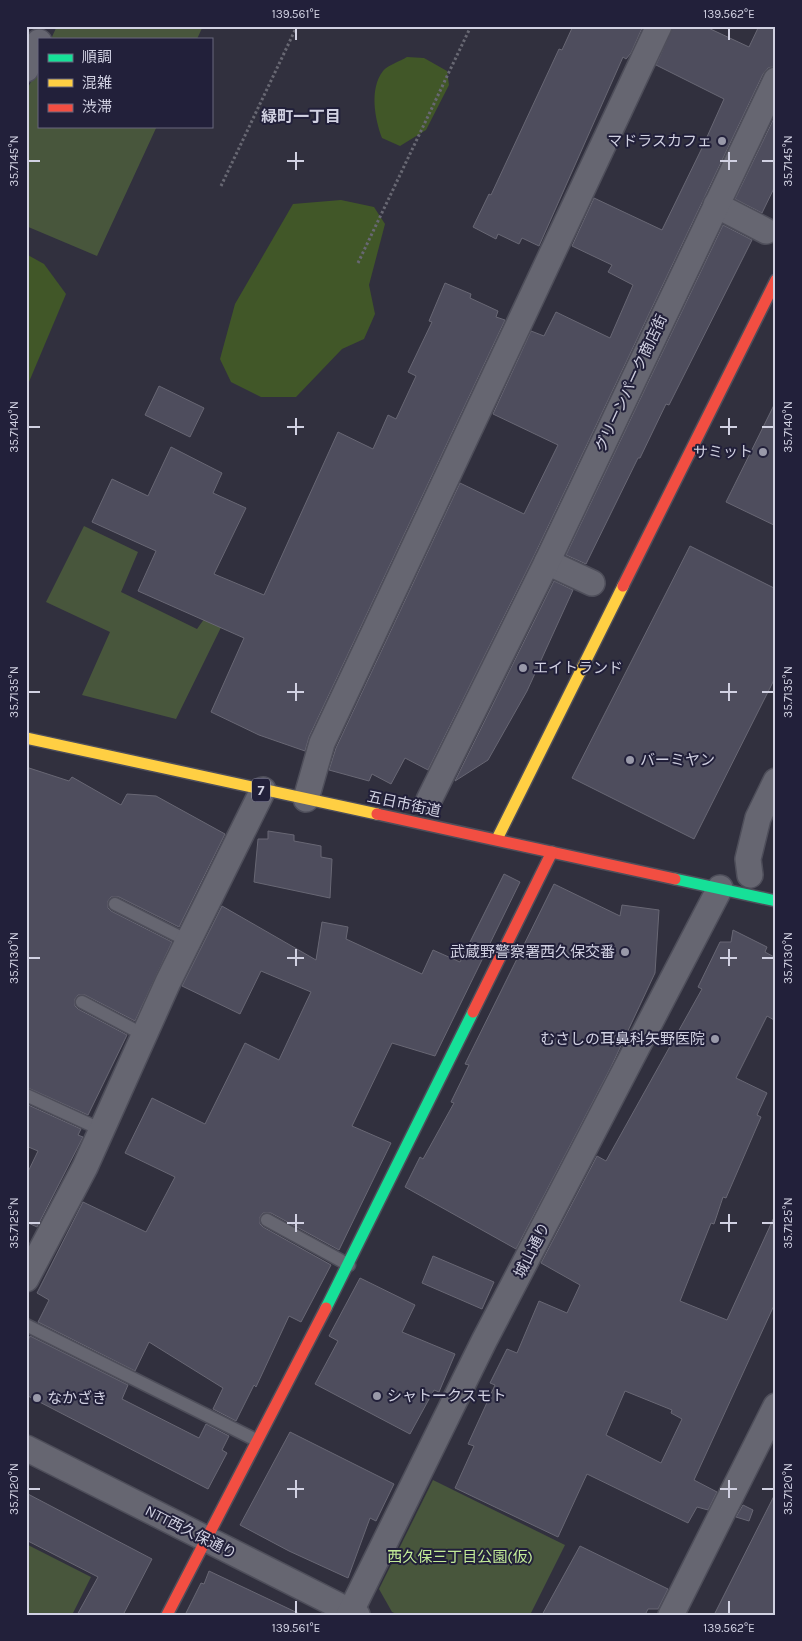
<svg xmlns="http://www.w3.org/2000/svg" width="802" height="1641" font-family="Karla,'Noto Sans JP',sans-serif">
<style>
.green{fill:#48563c}
.forest{fill:#415728}
.building{fill:#4e4d5d;stroke:#686774;fill-rule:evenodd}
.lines{fill:none;stroke-linecap:round;stroke-linejoin:round}
.lane-casing{stroke:#4e4e5a;stroke-width:15}
.street-casing{stroke:#4e4e5a;stroke-width:28}
.fast-casing{stroke:#4e4e5a;stroke-width:14}
.slow-casing{stroke:#4e4e5a;stroke-width:14}
.jam-casing{stroke:#4e4e5a;stroke-width:14}
.path{stroke:#686873;stroke-width:3;stroke-dasharray:2.5 2.5;stroke-linecap:butt}
.lane{stroke:#666671;stroke-width:12}
.street{stroke:#666671;stroke-width:25}
.fast{stroke:#16e098;stroke-width:11}
.slow{stroke:#ffcf43;stroke-width:11}
.jam{stroke:#f24e42;stroke-width:11}
.ticks{fill:none;stroke:#d1d1e2;stroke-width:2}
.poi-dot{fill:#9999a9;stroke:#22203a;stroke-width:2}
.labels{text-anchor:middle;dominant-baseline:central;stroke-width:4;stroke-linejoin:round;paint-order:stroke}
.shield{fill:#22203a;stroke:#9c9cb0;stroke-width:1}
.shield-label{font-size:14px;font-weight:bold;fill:#d1d1e2}
.poi-label{font-size:15px;fill:#d1d1e2;stroke:#22203a;text-anchor:end}
.street-label{font-size:15px;fill:#d1d1e2;stroke:#22203a}
.park-label{font-size:15px;fill:#c2eb97;stroke:#22203a}
.neighbourhood-label{font-size:16px;font-weight:bold;fill:#d1d1e2;stroke:#22203a}
.neatline{fill:none;stroke:#d1d1e2;stroke-width:2}
.ticks-label{font-size:12px;text-anchor:middle;fill:#d1d1e2}
</style>
<rect width="100%" height="100%" fill="#31303e"/>
<g class="green">
<path d="M57,26H203L197,39H51Z"/>
<path d="M39,65V126H157L97,256L26,226V92Z"/>
<path d="M84,526L138,552L121,592L197,629L217,601L232,605L176,719L82,695L110,632L46,602Z"/>
<path d="M433,1480L565,1545L530,1615H399L392,1612L379,1589Z"/>
<path d="M26,1544L91,1577L72,1615H26Z"/>
</g>
<g class="forest">
<path d="M407,57L424,58L447,71L449,85L426,130L400,146L382,138C375,119 369,89 383,71C388,65 401,61 407,57Z"/>
<path d="M341,200L374,207L385,224L369,285L375,314L364,339L342,349L296,397H261L231,382L220,359L235,304L293,204Z"/>
<path d="M26,254L44,264L66,294L26,389Z"/>
</g>
<g class="building">
<path d="M573,26H643L631,53L626,59L623,57L539,246L522,238L519,244L498,234L496,239L473,227L489,194L491,195L559,49L562,50Z"/>
<path d="M673,26H704L749,47L759,26H776V66L768,68L763,74L534,556L428,770L405,758L391,784L372,774L369,781L329,770L336,748L460,483L524,514L558,445L493,414L531,331L544,336L556,312L610,338L633,285L608,272L612,265L572,246L594,198L662,230L702,148L724,99L656,65Z"/>
<path d="M776,114V184L762,213L735,199Z"/>
<path d="M723,225L752,240L669,405L666,404L640,458H638L586,564L566,555Z"/>
<path d="M445,283L471,294L470,298L498,311L496,317L505,320L309,737L305,751L259,735L211,712L244,638L138,591L156,551L92,522L112,479L148,496L171,447L222,473L213,493L246,508L214,574L264,595L338,432L373,449L388,415L396,419L416,376L408,372L432,322L429,321Z"/>
<path d="M159,386L204,408L190,437L145,415Z"/>
<path d="M776,401V526L726,502Z"/>
<path d="M690,546L776,589V676L694,839L572,778Z"/>
<path d="M554,581L573,590L527,691L488,760L455,781Z"/>
<path d="M26,767L69,781L72,777L121,805L127,794L156,796L225,834L179,927L119,897H111L108,901V908L111,911L172,942L135,1021L85,995H78L75,999V1006L78,1009L127,1035L88,1115L26,1087Z"/>
<path d="M268,831L294,835V841L321,846V857L332,859L330,898L254,882L258,839H268Z"/>
<path d="M504,874L520,882L435,1056L392,1043L352,1126L391,1143L339,1250L271,1213H263L260,1217V1224L263,1227L331,1265L301,1322L289,1316L256,1387L254,1385L236,1421L213,1409L223,1388L149,1342L135,1371L38,1322L49,1300L37,1293L83,1202L146,1232L175,1177L125,1153L152,1098L205,1124L245,1043L279,1060L311,992L261,971L240,1014L182,986L222,906L316,960L322,922L348,927L346,939L422,974L433,950L460,962Z"/>
<path d="M554,884L620,916L622,905L659,910L655,973L611,1067L516,1249L405,1187L420,1157L423,1159L454,1103L451,1102L469,1065L465,1064Z"/>
<path d="M733,930L767,947L765,952L776,958V1021L767,1016L736,1078L767,1093L757,1115L761,1117L726,1198L723,1197L714,1224L711,1223L680,1301L727,1320L776,1213V1301L694,1480L717,1492L708,1510L697,1507L688,1523L587,1474L558,1537L455,1488L474,1446L468,1444L495,1385L490,1383L507,1349L517,1353L539,1301L567,1313L580,1285L541,1263L597,1156L606,1161L702,989L698,987L720,942H731ZM625,1391L672,1410L671,1413L682,1419L661,1463L606,1435Z"/>
<path d="M26,1104L81,1129L78,1135L83,1137L37,1227L26,1222V1176L38,1151L26,1146Z"/>
<path d="M433,1256L494,1282L482,1309L422,1283Z"/>
<path d="M360,1278L415,1305L402,1332L455,1354L439,1392L434,1390L410,1434L315,1384L338,1341L329,1336Z"/>
<path d="M30,1336L128,1385L122,1399L199,1438L206,1424L229,1436L222,1450L227,1453L208,1489L26,1395V1344Z"/>
<path d="M290,1432L394,1484L376,1521L370,1518L348,1578L289,1551L240,1525Z"/>
<path d="M776,1492V1615H714Z"/>
<path d="M26,1493L152,1559L123,1615H77L98,1577L26,1540Z"/>
<path d="M743,1505L753,1510L749,1521L736,1517Z"/>
<path d="M580,1546L668,1589L658,1609H648L645,1615H542Z"/>
<path d="M209,1571L302,1615H185L201,1583L204,1584Z"/>
</g>
<g class="lines">
<g class="lane-casing">
<g id="lane">
<path d="M115,904L188,941"/>
<path d="M82,1002L144,1035"/>
<path d="M26,1095L102,1130"/>
<path d="M267,1220L349,1265"/>
<path d="M26,1325L256,1440"/>
</g>
</g>
<g class="street-casing">
<g id="street">
<path d="M26,69L39,42"/>
<path d="M716,205L766,231"/>
<path d="M547,562L592,583"/>
<path d="M306,799L322,743L659,26"/>
<path d="M429,800L547,562L776,80"/>
<path d="M750,875L748,859L758,818L776,781"/>
<path d="M26,1279L85,1167L168,982L263,790"/>
<path d="M26,1448L357,1615"/>
<path d="M349,1615L484,1341L720,888"/>
<path d="M671,1615L776,1406"/>
</g>
</g>
<g class="fast-casing">
<g id="fast">
<path d="M675,879L776,901"/>
<path d="M326,1308L473,1012"/>
</g>
</g>
<g class="slow-casing">
<g id="slow">
<path d="M26,738L377,814"/>
<path d="M497,839L623,586"/>
</g>
</g>
<g class="jam-casing">
<g id="jam">
<path d="M623,586L776,280"/>
<path d="M377,814L675,879"/>
<path d="M473,1012L552,852"/>
<path d="M167,1615L326,1308"/>
</g>
</g>
<g class="path">
<path d="M221,186L297,26"/>
<path d="M358,263L471,26"/>
</g>
<use href="#lane" class="lane"/>
<use href="#street" class="street"/>
<use href="#fast" class="fast"/>
<use href="#slow" class="slow"/>
<use href="#jam" class="jam"/>
</g>
<path class="ticks" d="M296,28V40M729,28V40M296,152V170M729,152V170M28,161H40M287,161H304M720,161H737M762,161H774M296,418V435M729,418V435M28,427H40M287,427H304M720,427H737M762,427H774M296,683V701M729,683V701M28,692H40M287,692H304M720,692H737M762,692H774M296,949V966M729,949V966M28,958H40M287,958H304M720,958H737M762,958H774M296,1214V1232M729,1214V1232M28,1223H40M287,1223H304M720,1223H737M762,1223H774M296,1480V1498M729,1480V1498M28,1489H40M287,1489H304M720,1489H737M762,1489H774M296,1601V1614M729,1601V1614"/>
<g class="poi-dot">
<circle cx="722" cy="141" r="5"/>
<circle cx="763" cy="452" r="5"/>
<circle cx="523" cy="668" r="5"/>
<circle cx="630" cy="760" r="5"/>
<circle cx="625" cy="952" r="5"/>
<circle cx="715" cy="1039" r="5"/>
<circle cx="377" cy="1396" r="5"/>
<circle cx="37" cy="1398" r="5"/>
</g>
<g class="labels">
<rect class="shield" x="252" y="778.5" width="18" height="23" rx="4"/>
<g class="shield-label">
<text x="261" y="790">7</text>
</g>
<g class="poi-label">
<text x="712" y="141">マドラスカフェ</text>
<text x="753" y="452">サミット</text>
<text x="533" y="668" text-anchor="start">エイトランド</text>
<text x="640" y="760" text-anchor="start">バーミヤン</text>
<text x="615" y="952">武蔵野警察署西久保交番</text>
<text x="705" y="1039">むさしの耳鼻科矢野医院</text>
<text x="387" y="1396" text-anchor="start">シャトークスモト</text>
<text x="47" y="1398" text-anchor="start">なかざき</text>
</g>
<g class="street-label">
<text transform="translate(631 383) rotate(-65)">グリーンパーク商店街</text>
<text transform="translate(404 804) rotate(12)">五日市街道</text>
<text transform="translate(532 1250) rotate(-63)">城山通り</text>
<text transform="translate(191 1532) rotate(27)">NTT西久保通り</text>
</g>
<g class="park-label">
<text x="460" y="1557">西久保三丁目公園(仮)</text>
</g>
<g class="neighbourhood-label">
<text x="301" y="116">緑町一丁目</text>
</g>
</g>
<rect width="802" height="1641" fill="none" stroke="#22203a" stroke-width="55"/>
<rect x="38" y="38" width="175" height="90" fill="#22203a" stroke="#68677d"/>
<rect x="48" y="54" width="25" height="8" fill="#16e098" stroke="#68677d"/>
<text x="82" y="62" font-size="15" fill="#d1d1e2">順調</text>
<rect x="48" y="79" width="25" height="8" fill="#ffcf43" stroke="#68677d"/>
<text x="82" y="88" font-size="15" fill="#d1d1e2">混雑</text>
<rect x="48" y="104" width="25" height="8" fill="#f24e42" stroke="#68677d"/>
<text x="82" y="112" font-size="15" fill="#d1d1e2">渋滞</text>
<rect x="28" y="28" width="746" height="1586" class="neatline"/>
<g class="ticks-label">
<text x="296" y="18">139.561°E</text>
<text x="729" y="18">139.562°E</text>
<text transform="translate(14 161) rotate(-90)" y="4">35.7145°N</text>
<text transform="translate(788 161) rotate(-90)" y="4">35.7145°N</text>
<text transform="translate(14 427) rotate(-90)" y="4">35.7140°N</text>
<text transform="translate(788 427) rotate(-90)" y="4">35.7140°N</text>
<text transform="translate(14 692) rotate(-90)" y="4">35.7135°N</text>
<text transform="translate(788 692) rotate(-90)" y="4">35.7135°N</text>
<text transform="translate(14 958) rotate(-90)" y="4">35.7130°N</text>
<text transform="translate(788 958) rotate(-90)" y="4">35.7130°N</text>
<text transform="translate(14 1223) rotate(-90)" y="4">35.7125°N</text>
<text transform="translate(788 1223) rotate(-90)" y="4">35.7125°N</text>
<text transform="translate(14 1489) rotate(-90)" y="4">35.7120°N</text>
<text transform="translate(788 1489) rotate(-90)" y="4">35.7120°N</text>
<text x="296" y="1632">139.561°E</text>
<text x="729" y="1632">139.562°E</text>
</g>
</svg>
